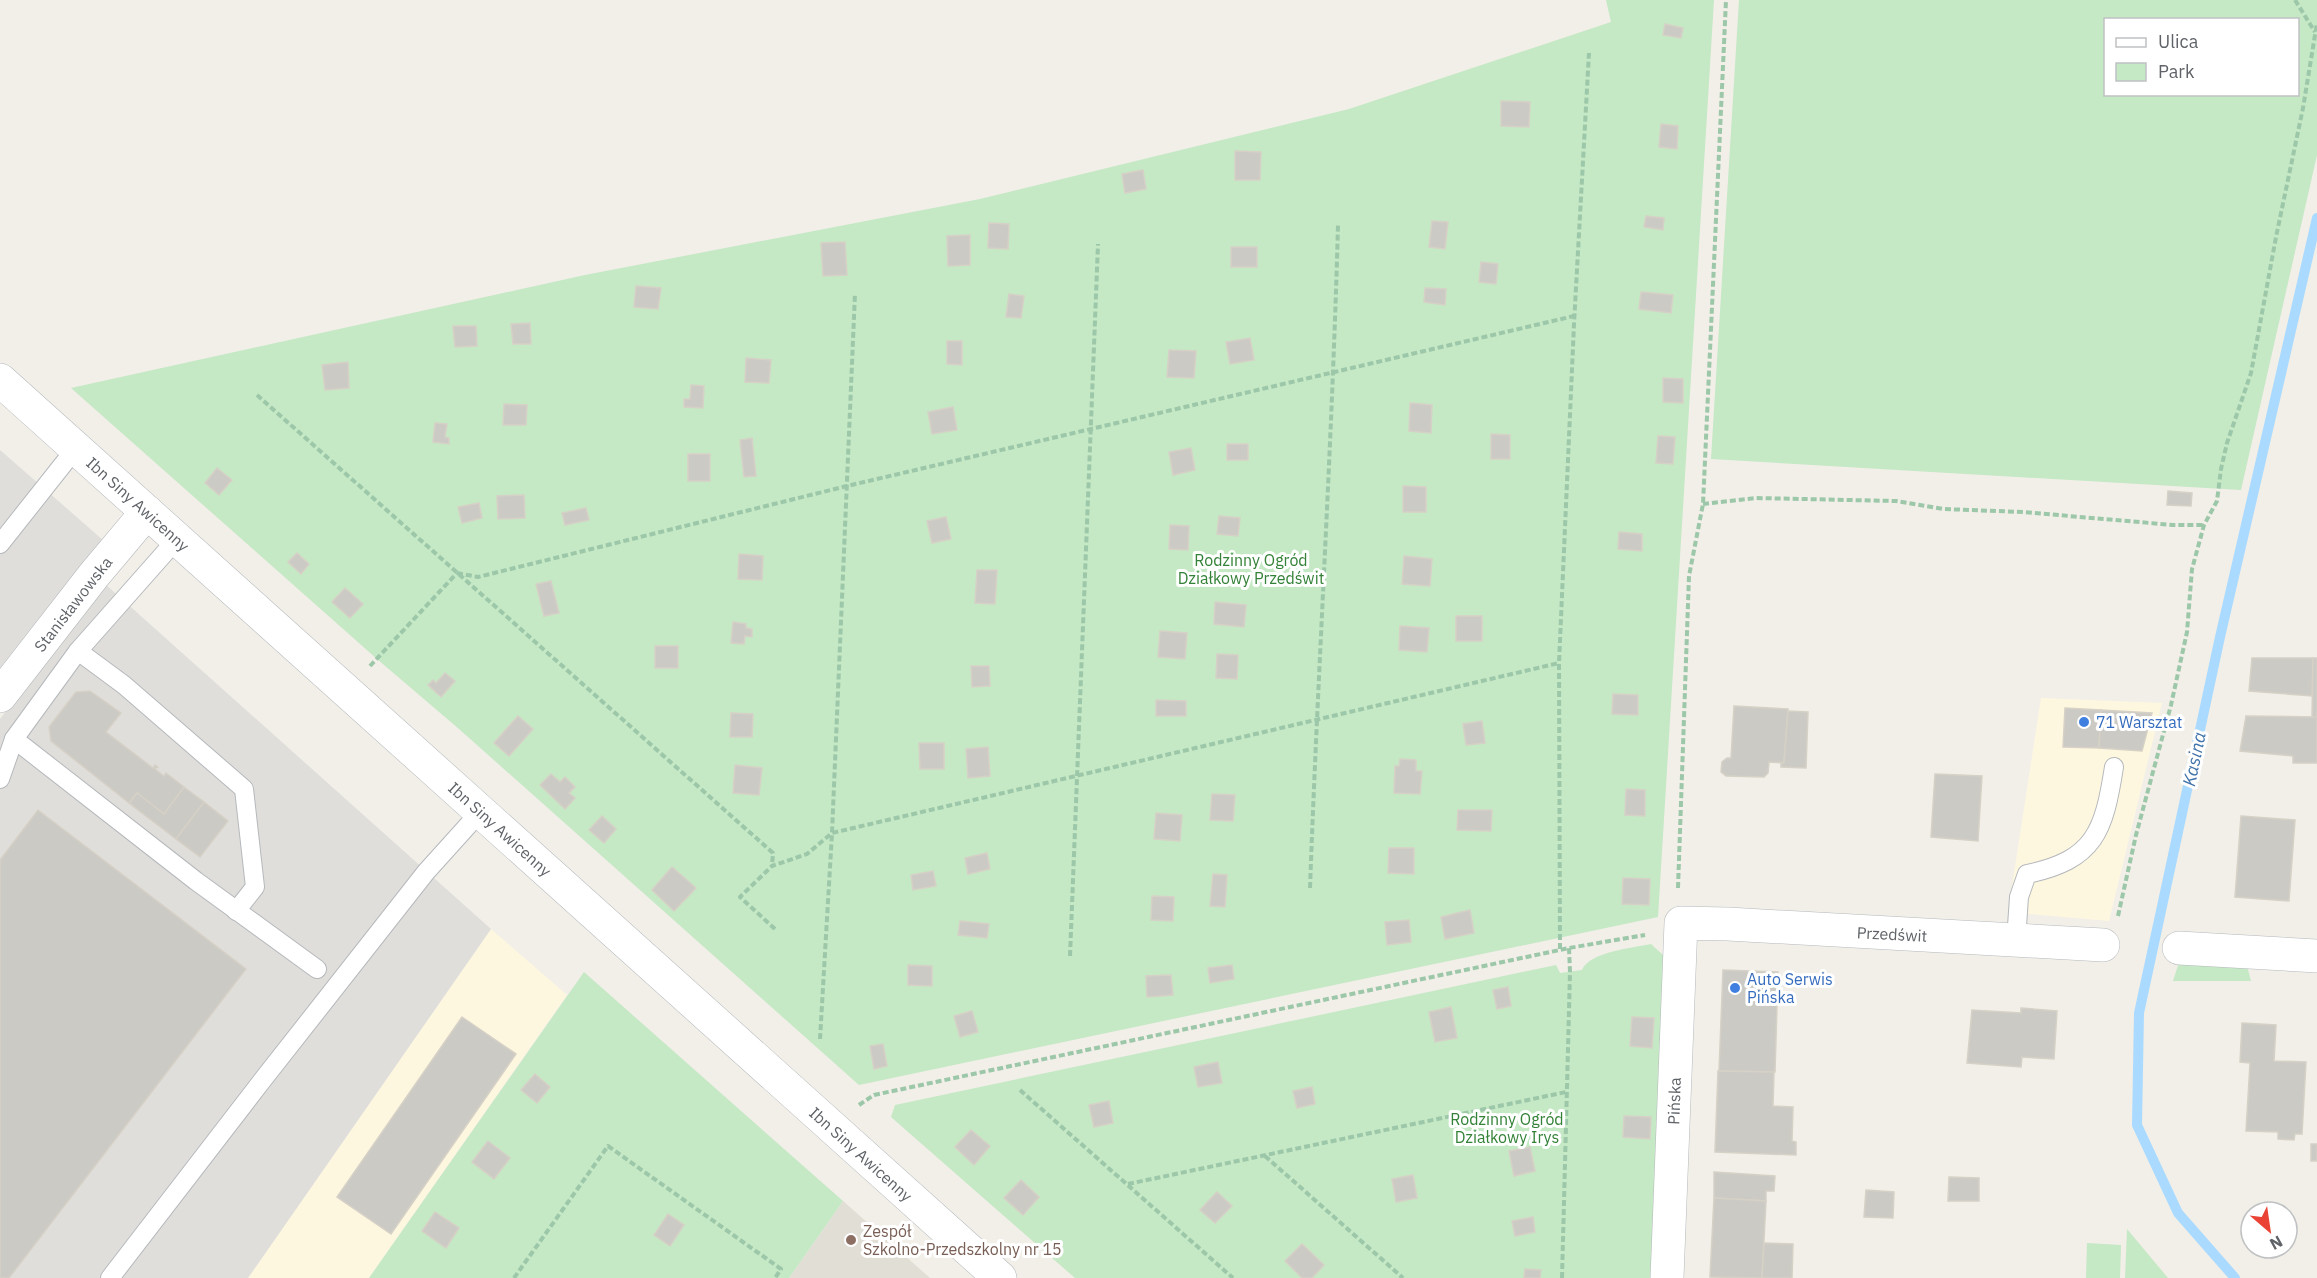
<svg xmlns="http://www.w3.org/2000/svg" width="2317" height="1278" font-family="'IBM Plex Sans',sans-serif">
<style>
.commercial{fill:#fef7e0}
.industrial{fill:#e0deda}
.education{fill:#e1ded6}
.green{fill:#c5e8c5;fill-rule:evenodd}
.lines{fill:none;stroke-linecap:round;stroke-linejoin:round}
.stream{stroke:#aadaff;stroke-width:10}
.building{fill:#cccac5;stroke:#d6d1c6;stroke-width:1.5}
.service-casing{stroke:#b5b8bc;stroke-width:20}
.minor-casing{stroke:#b5b8bc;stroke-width:34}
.tertiary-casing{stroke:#b5b8bc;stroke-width:34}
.path{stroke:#9cc7a9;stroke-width:4;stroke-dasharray:6 3;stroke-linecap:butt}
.service{stroke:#fff;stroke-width:18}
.minor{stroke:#fff;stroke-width:33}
.tertiary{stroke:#fff;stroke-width:33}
.shop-dot{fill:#3f7fe0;stroke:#fff;stroke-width:2}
.education-dot{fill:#8d6e63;stroke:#fff;stroke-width:2}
.labels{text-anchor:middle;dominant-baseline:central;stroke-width:6;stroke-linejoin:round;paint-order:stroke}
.street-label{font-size:16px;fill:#5f6368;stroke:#fff}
.park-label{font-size:16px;fill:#348238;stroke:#fff}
.shop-label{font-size:16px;fill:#366cbe;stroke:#fff;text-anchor:start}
.education-label{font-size:16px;fill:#785e54;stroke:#fff;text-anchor:start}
.water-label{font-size:18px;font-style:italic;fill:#4174aa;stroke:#fff}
</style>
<rect width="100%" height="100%" fill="#f1efe8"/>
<g class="commercial">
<path d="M2041,698L2162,703L2109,921L2008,912Z"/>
<path d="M491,929L567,995L369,1278H248Z"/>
</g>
<g class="industrial">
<path d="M0,450L104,541L0,674Z"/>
<path d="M104,583L491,929L248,1278H0V719Z"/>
</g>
<path class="education" d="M843,1201L930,1278H789Z"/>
<g class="green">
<path d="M1606,0H1714L1658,917L859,1085L459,729L377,659L71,388L585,275L980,199L1349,109L1611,22Z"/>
<path d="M1739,0H2317V155L2241,490L1711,459ZM2106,20H2298V94H2106Z"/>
<path d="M1651,944L1663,955L1653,1278H1075L891,1117L895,1105L1556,965L1560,973L1582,970C1589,952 1632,948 1651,944Z"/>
<path d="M2182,953L2246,962L2251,981H2173Z"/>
<path d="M584,972L843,1201L789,1278H369Z"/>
<path d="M2127,1229L2168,1278H2125Z"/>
<path d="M2087,1243L2121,1245L2120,1278H2086Z"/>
</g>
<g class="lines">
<path class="stream" d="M2235,1278L2178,1213L2137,1125L2139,1013L2220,637L2317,218"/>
</g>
<g class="building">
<path d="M1665,24L1683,28L1681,38L1663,35Z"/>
<path d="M1501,101L1530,102L1529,127L1501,126Z"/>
<path d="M1661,124L1678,126L1677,149L1659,147Z"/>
<path d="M1235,151L1261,152L1260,180H1235Z"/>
<path d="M1143,170L1146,189L1125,193L1122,174Z"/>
<path d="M1646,216L1664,218L1663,230L1644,227Z"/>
<path d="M1432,221L1448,222L1445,249L1429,247Z"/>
<path d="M989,223L1009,224L1008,249L988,248Z"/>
<path d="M970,235V265L948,266L947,236Z"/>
<path d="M845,242L847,275L823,276L821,243Z"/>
<rect x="1231" y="247" width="26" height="20"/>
<path d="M1481,262L1498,264L1496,284L1479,282Z"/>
<path d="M636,286L661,288L658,309L634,307Z"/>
<path d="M1425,288L1446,289L1445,305L1424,302Z"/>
<path d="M1641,292L1673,295L1671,313L1639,309Z"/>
<path d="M1009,294L1024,296L1021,318L1006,317Z"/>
<path d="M530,323L531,344H513L511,324Z"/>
<path d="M453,326H476L477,346L455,347Z"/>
<path d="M1250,338L1254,360L1230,364L1226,342Z"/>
<path d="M947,341H962V365L947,364Z"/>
<path d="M1169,350L1196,351L1194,378L1167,377Z"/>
<path d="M746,358L771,360L769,383L745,382Z"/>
<path d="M348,362L349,388L325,390L322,365Z"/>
<path d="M1663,378L1683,379V403L1663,402Z"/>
<path d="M691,385L704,386L703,408L684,407V399H690Z"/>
<path d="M1410,403L1432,405L1431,433L1409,431Z"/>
<path d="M504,404L527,405L526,425H503Z"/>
<path d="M953,407L957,430L932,434L928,412Z"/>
<path d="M435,423L447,424L445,437L449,438V444L433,442Z"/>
<path d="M1491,434L1510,435V459H1491Z"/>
<path d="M1658,436L1675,437L1673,464L1656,463Z"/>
<path d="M752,438L756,476L744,477L740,440Z"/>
<rect x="1227" y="444" width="21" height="16"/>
<path d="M1191,448L1195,470L1173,475L1169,452Z"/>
<rect x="688" y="454" width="22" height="27"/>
<path d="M217,468L232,480L219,495L205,483Z"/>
<path d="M1403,486L1426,487V512H1403Z"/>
<path d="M2168,491L2192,493L2191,506L2167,505Z"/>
<path d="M524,495L525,518L498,519L497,496Z"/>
<path d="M479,503L482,518L462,523L458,507Z"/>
<path d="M586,508L589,520L565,525L562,513Z"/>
<path d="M1219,516L1240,518L1238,536L1217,534Z"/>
<path d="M946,517L951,539L932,543L927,521Z"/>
<path d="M1170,525L1189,526L1188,550L1169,549Z"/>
<path d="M1619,532L1642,534V551L1618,549Z"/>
<path d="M297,553L309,564L301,574L288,562Z"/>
<path d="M739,554L763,556L762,580L738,579Z"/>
<path d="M1404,556L1432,559L1430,586L1402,584Z"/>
<path d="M977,570H997L995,604L975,603Z"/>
<path d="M551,581L559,613L544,616L536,584Z"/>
<path d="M345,588L363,604L350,618L332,602Z"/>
<path d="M1215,602L1246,605L1244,627L1214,624Z"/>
<rect x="1456" y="616" width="26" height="25"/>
<path d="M733,622L746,624V628L752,629V637L745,636L744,644L731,643Z"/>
<path d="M1400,626L1429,628L1427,652L1399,650Z"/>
<path d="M1160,631L1187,633L1185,659L1158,657Z"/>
<rect x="655" y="646" width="23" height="22"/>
<path d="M1217,654L1238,655L1237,679L1216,678Z"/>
<path d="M2252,658H2313L2312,696L2249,691Z"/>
<path d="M2313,658H2317V717H2312Z"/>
<path d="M971,666H989L990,686L972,687Z"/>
<path d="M445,673L455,681L441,697L428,685L433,680L436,683Z"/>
<path d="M90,691L121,713L106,732L153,768L155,765L158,767L155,769L164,776L166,773L184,787L164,814L137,793L129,803L51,741L49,727L76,692Z"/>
<path d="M1613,694L1638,695V715L1612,714Z"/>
<path d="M1156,700L1186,701V716H1156Z"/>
<path d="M1734,706L1788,709L1784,763L1769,762L1768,773L1764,777L1726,776L1721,772L1722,762L1727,758H1731Z"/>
<path d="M2065,708L2101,710L2099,748L2063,747Z"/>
<path d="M2101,710L2152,713L2142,751L2099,748Z"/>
<path d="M1788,711L1808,712L1806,768L1781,767V763H1784Z"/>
<path d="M731,713L753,714L752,737H730Z"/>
<path d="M518,716L533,729L509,756L494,743Z"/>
<path d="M2246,716L2317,717V763H2293V756L2240,751Z"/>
<path d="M1482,721L1485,743L1466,745L1463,724Z"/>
<path d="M919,743H944V769H920Z"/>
<path d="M988,747L990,776L968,778L966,749Z"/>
<path d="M1400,759L1416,760V771H1422L1420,794L1394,793L1395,766H1399Z"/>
<path d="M735,765L762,768L759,795L733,793Z"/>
<path d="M551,774L560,782L565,777L575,787L569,793L575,798L565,809L540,785Z"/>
<path d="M1935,774L1982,776L1978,841L1931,837Z"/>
<path d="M184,787L204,802L176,839L129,803L137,793L164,814Z"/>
<path d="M1626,789L1645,790V816L1625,815Z"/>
<path d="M1212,794L1235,795L1233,821L1210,820Z"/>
<path d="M204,802L228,821L200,857L176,839Z"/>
<path d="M38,810L246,969L9,1278H0V860Z"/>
<path d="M1458,810H1492L1491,831L1457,830Z"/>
<path d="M1156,813L1182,815L1180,841L1154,839Z"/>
<path d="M602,816L616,829L604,843L589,830Z"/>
<path d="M2241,816L2295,820L2289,901L2235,897Z"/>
<path d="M1389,848H1414V874L1388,873Z"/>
<path d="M987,853L990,869L968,874L965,858Z"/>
<path d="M672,867L696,888L674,911L652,890Z"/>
<path d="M933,871L936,886L913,890L911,875Z"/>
<path d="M1213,874L1227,875L1225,907L1210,906Z"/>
<path d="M1623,878L1650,879L1649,905L1622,904Z"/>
<path d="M1152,896L1174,897L1173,921L1151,920Z"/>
<path d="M1470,910L1474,933L1445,939L1441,917Z"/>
<path d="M1409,920L1411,942L1387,945L1385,922Z"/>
<path d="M960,921L989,924L987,938L958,935Z"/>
<path d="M908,965L932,966V986L908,985Z"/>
<path d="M1232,965L1234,979L1210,983L1208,968Z"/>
<path d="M1723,970L1778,972L1775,1072L1719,1071Z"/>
<path d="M1171,975L1173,995L1147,997L1146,976Z"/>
<path d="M1508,987L1511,1006L1497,1009L1493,990Z"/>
<path d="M1451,1007L1457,1038L1435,1042L1429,1012Z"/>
<path d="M2021,1008L2057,1011L2054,1059L2022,1057L2021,1067L1967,1063L1972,1010L2021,1013Z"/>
<path d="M972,1011L978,1032L960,1037L954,1016Z"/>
<path d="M462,1017L516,1054L391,1234L337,1197Z"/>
<path d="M1632,1017L1654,1018L1652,1048L1630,1046Z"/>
<path d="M2242,1023L2276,1025L2274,1061L2306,1062L2302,1134H2295L2294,1140L2278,1139V1132L2246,1131L2250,1063L2240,1062Z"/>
<path d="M883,1044L887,1066L874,1069L870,1046Z"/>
<path d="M1218,1062L1222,1083L1198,1087L1194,1067Z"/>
<path d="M1718,1071L1774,1072L1773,1106L1793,1107L1792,1141L1796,1142V1155L1715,1152Z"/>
<path d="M535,1074L550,1087L537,1103L521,1090Z"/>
<path d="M1312,1087L1315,1104L1297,1108L1293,1091Z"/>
<path d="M1109,1101L1113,1123L1094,1127L1089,1105Z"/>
<path d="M1624,1116L1651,1117L1650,1139L1623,1137Z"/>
<path d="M971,1130L990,1146L974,1165L955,1147Z"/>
<path d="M488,1141L510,1158L494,1179L472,1162Z"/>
<rect x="2311" y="1144" width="6" height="17"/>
<path d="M1530,1147L1535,1171L1514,1176L1509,1151Z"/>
<path d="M1714,1172L1775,1176L1774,1191H1766V1201L1714,1198Z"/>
<path d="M1413,1175L1417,1198L1396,1202L1392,1179Z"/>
<path d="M1949,1177L1979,1178V1201H1948Z"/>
<path d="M1021,1180L1039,1197L1023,1215L1004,1198Z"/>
<path d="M1866,1190L1894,1192L1893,1218L1864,1217Z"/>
<path d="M1217,1192L1232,1206L1215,1223L1200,1210Z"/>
<path d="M1714,1198L1766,1201L1762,1278L1710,1277Z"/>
<path d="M435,1212L459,1228L446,1248L422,1231Z"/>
<path d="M668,1214L684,1225L670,1246L654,1235Z"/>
<path d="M1533,1217L1535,1232L1515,1236L1512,1221Z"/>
<path d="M1764,1243L1793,1244L1792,1278H1762Z"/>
<path d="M1302,1244L1324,1265L1312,1278H1302L1285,1261Z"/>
<path d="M1525,1269L1541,1270L1540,1278H1524Z"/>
</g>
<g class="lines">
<g class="service-casing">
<g id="service">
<path d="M0,544L76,448"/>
<path d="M78,651L124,685L244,789L255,887L236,911"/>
<path d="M14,739L196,881L317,969"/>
<path d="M0,779L14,739L78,651L177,539"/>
<path d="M2016,941L2019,897L2027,874C2095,860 2104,831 2114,767"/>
<path d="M110,1278L261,1082L426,872L481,811"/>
</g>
</g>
<g class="minor-casing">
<g id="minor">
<path d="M0,696L94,575L147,512"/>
<path d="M2179,948L2317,956"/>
<path d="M1667,1278L1681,923L1728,924L2103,945"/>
</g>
</g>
<g class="tertiary-casing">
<path id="tertiary" d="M0,380L1000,1278"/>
</g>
<g class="path">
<path d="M2295,0L2315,32"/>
<path d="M257,395L773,853L772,866"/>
<path d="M1703,504L1756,498L1896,501L1944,509L2023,512L2173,525H2204"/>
<path d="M457,573L478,577L847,486L1574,316"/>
<path d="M370,666L457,573"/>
<path d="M1310,888C1318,667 1332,446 1338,225"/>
<path d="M1678,888L1689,576L1703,504L1726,0"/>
<path d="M2118,916L2136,835L2171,705L2187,632L2192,569L2204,525L2217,501L2221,469L2227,443L2251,373L2276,237L2303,108L2317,23"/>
<path d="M775,929L740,897L772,866L807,854L832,833L1559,663"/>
<path d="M1560,949L1559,663L1574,324L1589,53"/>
<path d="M1070,956L1098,244"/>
<path d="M820,1039L832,833L855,293"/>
<path d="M1020,1090L1233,1278"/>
<path d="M859,1105L874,1095L1569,948L1645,935"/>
<path d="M1265,1156L1403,1278"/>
<path d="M1128,1184L1566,1092"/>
<path d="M514,1278L608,1146L781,1269L775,1278"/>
<path d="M1562,1278L1570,972L1569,948"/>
</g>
<use href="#service" class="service"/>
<use href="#minor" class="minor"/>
<use href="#tertiary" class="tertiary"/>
</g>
<g class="shop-dot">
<circle cx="2084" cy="722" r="6"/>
<circle cx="1735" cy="988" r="6"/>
</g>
<circle class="education-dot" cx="851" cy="1240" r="6"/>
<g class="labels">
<g class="street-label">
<text transform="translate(138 504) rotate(42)">Ibn Siny Awicenny</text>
<text transform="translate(73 604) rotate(-52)">Stanisławowska</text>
<text transform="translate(500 829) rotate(42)">Ibn Siny Awicenny</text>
<text transform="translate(1892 934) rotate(3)">Przedświt</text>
<text transform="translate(1674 1101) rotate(-88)">Pińska</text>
<text transform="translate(861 1154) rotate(42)">Ibn Siny Awicenny</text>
</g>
<g class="park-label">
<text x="1251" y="560">Rodzinny Ogród<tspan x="1251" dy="18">Działkowy Przedświt</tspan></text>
<text x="1507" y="1119">Rodzinny Ogród<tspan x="1507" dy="18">Działkowy Irys</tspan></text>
</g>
<g class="shop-label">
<text x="2096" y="722">71 Warsztat</text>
<text x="1747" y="979">Auto Serwis<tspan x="1747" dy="18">Pińska</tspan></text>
</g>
<g class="education-label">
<text x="863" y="1231">Zespół<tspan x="863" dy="18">Szkolno-Przedszkolny nr 15</tspan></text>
</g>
<g class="water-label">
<text transform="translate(2194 759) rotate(-78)">Kasina</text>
</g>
</g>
<rect x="2104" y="18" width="195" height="78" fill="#ffffff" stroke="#bfc1c3" stroke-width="1.5"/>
<rect x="2116" y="38" width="30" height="9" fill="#ffffff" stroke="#bfc1c3" stroke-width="1.5"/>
<text x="2158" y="48" font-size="18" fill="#5f6368">Ulica</text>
<rect x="2116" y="63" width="30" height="18" fill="#c5e8c5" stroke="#bfc1c3" stroke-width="1.5"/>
<text x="2158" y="78" font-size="18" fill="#5f6368">Park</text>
<g transform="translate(2269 1230) rotate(151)"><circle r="28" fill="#ffffff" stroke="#bfc1c3" stroke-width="1.5"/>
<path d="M0-4.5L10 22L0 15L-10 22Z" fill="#ea4335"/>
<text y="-9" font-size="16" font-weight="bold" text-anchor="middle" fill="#5f6368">N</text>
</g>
</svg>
